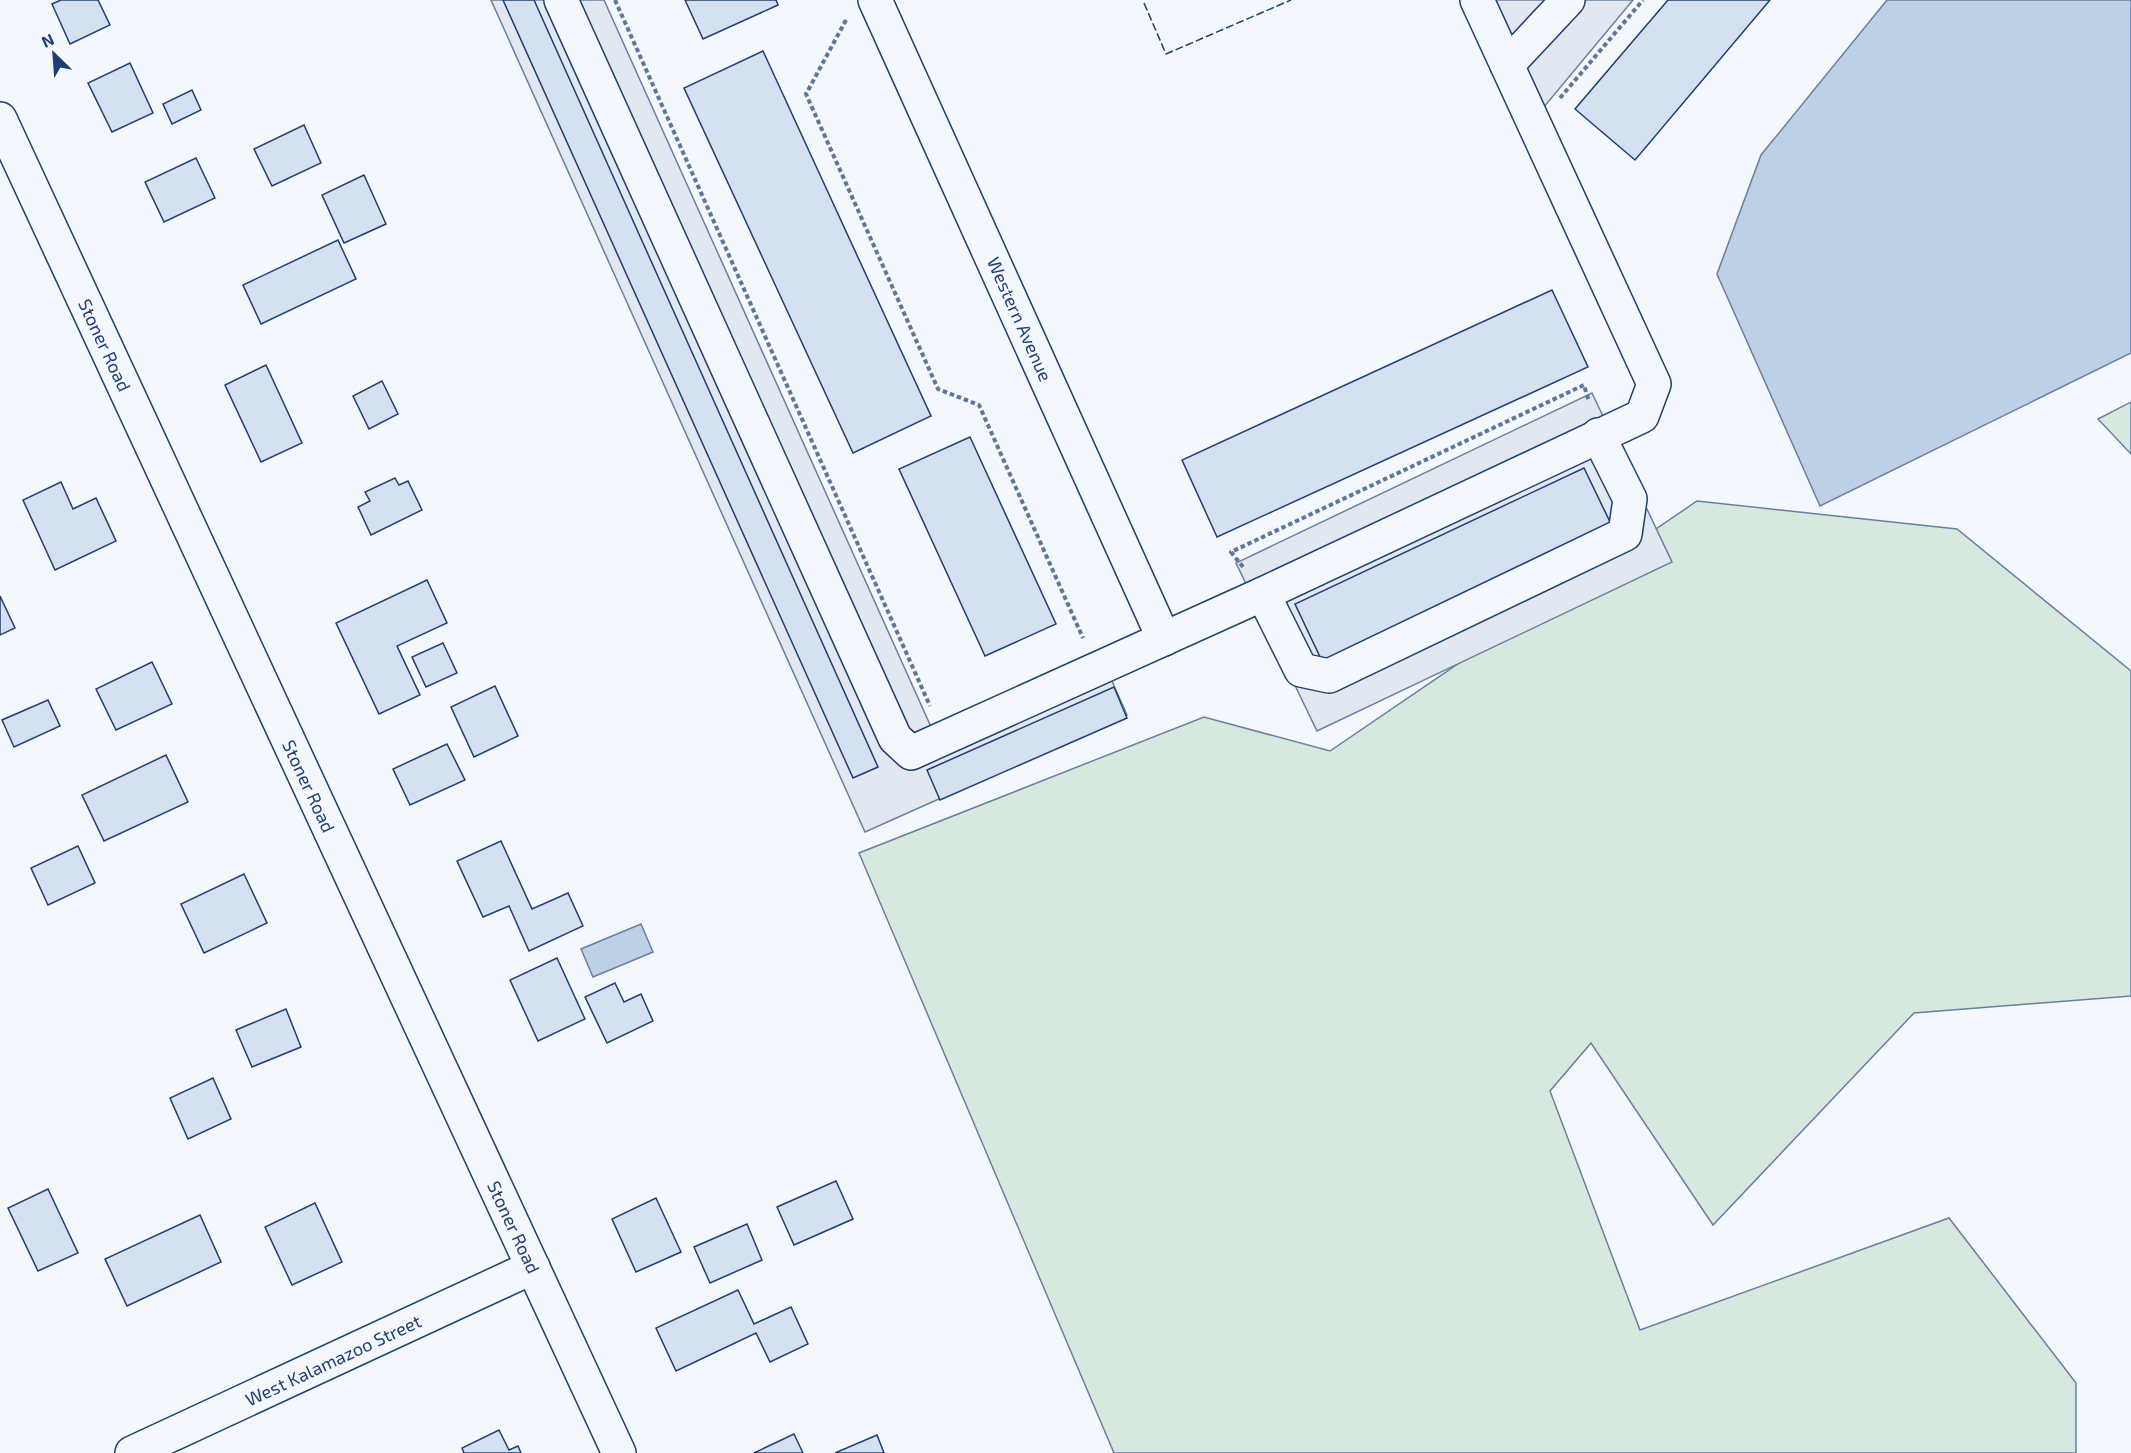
<svg xmlns="http://www.w3.org/2000/svg" width="2131" height="1453" font-family="'Exo 2',sans-serif">
<style>
.green{fill:#d7e8df;stroke:#687fa3;stroke-width:1.5}
.parking{fill:#e3e8f0;stroke:#687fa3;stroke-width:1.5}
.water{fill:#bed0e5;stroke:#687fa3;stroke-width:1.5}
.building{fill:#d5e0f0;stroke:#1d3f73;stroke-width:1.5}
.lines{fill:none;stroke-linecap:round;stroke-linejoin:round}
.minor-casing{stroke:#1d3f73;stroke-width:36}
.path{stroke:#5e769c;stroke-width:4;stroke-dasharray:4.5 3;stroke-linecap:butt}
.minor{stroke:#f4f7fb;stroke-width:33}
.fence{stroke:#1d3f73;stroke-width:1.5;stroke-dasharray:8 3;stroke-linecap:butt}
.labels{text-anchor:middle;dominant-baseline:central;stroke-width:4.5;stroke-linejoin:round;paint-order:stroke}
.street-label{font-size:18px;fill:#1d3f73;stroke:#f4f7fb}
</style>
<rect width="100%" height="100%" fill="#f4f7fb"/>
<g class="green">
<path d="M2131,402V454L2098,419Z"/>
<path d="M1697,501L1957,529L2131,671V996L1914,1013L1713,1225L1591,1043L1550,1091L1640,1330L1949,1218L2076,1383V1453H1114L859,853L1204,717L1330,751Z"/>
</g>
<g class="parking">
<path d="M491,0H604L932,729L1100,654L1127,715L865,832Z"/>
<path d="M1462,0H1633L1523,132Z"/>
<path d="M1592,393L1672,562L1317,731L1236,563Z"/>
</g>
<g class="water">
<path d="M1887,0H2131V353L1820,506L1717,274L1761,155Z"/>
<path d="M641,924L653,952L593,977L581,949Z"/>
</g>
<g class="building">
<path d="M61,0H98L110,25L70,44L52,4Z"/>
<path d="M503,0H534L878,767L853,778Z"/>
<path d="M685,0H776L778,5L703,39Z"/>
<path d="M1668,0H1770L1635,160L1575,109Z"/>
<path d="M763,51L931,416L853,453L684,88Z"/>
<path d="M130,63L153,113L112,132L88,83Z"/>
<path d="M192,90L201,110L172,124L163,104Z"/>
<path d="M304,125L321,163L272,186L254,149Z"/>
<path d="M196,158L215,198L164,222L145,182Z"/>
<path d="M364,175L386,224L344,243L322,195Z"/>
<path d="M338,240L356,279L261,324L243,285Z"/>
<path d="M1552,290L1588,367L1217,537L1182,460Z"/>
<path d="M266,365L302,443L261,462L225,385Z"/>
<path d="M382,381L398,414L369,429L353,396Z"/>
<path d="M970,437L1056,624L985,656L899,469Z"/>
<path d="M1584,468L1611,524L1322,661L1295,604Z"/>
<path d="M395,478L399,485L408,481L422,510L371,535L358,507L370,501L365,492Z"/>
<path d="M61,482L73,509L96,498L116,541L55,570L23,500Z"/>
<path d="M427,580L447,623L397,646L420,695L379,714L336,623Z"/>
<path d="M0,596L15,628L0,635Z"/>
<path d="M443,643L457,673L426,687L412,657Z"/>
<path d="M152,662L172,704L116,730L96,689Z"/>
<path d="M495,686L518,736L474,757L451,707Z"/>
<path d="M1114,687L1127,718L940,800L927,770Z"/>
<path d="M48,700L60,726L14,747L2,720Z"/>
<path d="M447,744L465,780L410,805L393,769Z"/>
<path d="M166,755L188,802L104,841L82,795Z"/>
<path d="M501,841L532,909L568,893L583,926L529,951L509,906L483,917L457,861Z"/>
<path d="M78,846L95,883L48,905L31,868Z"/>
<path d="M244,874L267,923L204,953L181,904Z"/>
<path d="M557,958L585,1019L538,1041L510,980Z"/>
<path d="M615,983L624,1002L641,994L653,1021L607,1043L585,997Z"/>
<path d="M286,1009L301,1047L252,1067L236,1030Z"/>
<path d="M213,1078L231,1119L188,1139L170,1098Z"/>
<path d="M836,1181L853,1219L794,1245L777,1207Z"/>
<path d="M48,1189L78,1253L38,1271L8,1208Z"/>
<path d="M656,1198L681,1252L636,1272L612,1219Z"/>
<path d="M315,1203L342,1262L292,1285L265,1227Z"/>
<path d="M200,1215L221,1262L127,1306L105,1259Z"/>
<path d="M747,1224L762,1260L710,1283L694,1247Z"/>
<path d="M738,1290L754,1324L791,1307L808,1344L770,1362L756,1333L676,1371L656,1328Z"/>
<path d="M499,1430L509,1450L518,1446L521,1453H464L462,1448Z"/>
<path d="M794,1434L803,1453H754Z"/>
<path d="M877,1435L884,1453H835Z"/>
</g>
<g class="lines">
<g class="minor-casing">
<g id="minor">
<path d="M561,0L895,738L911,753L1263,594L1642,416L1654,384L1477,0"/>
<path d="M875,0L1164,639"/>
<path d="M1507,65L1568,0"/>
<path d="M0,119L619,1453"/>
<path d="M1263,594L1301,670L1329,676L1625,534L1630,499L1598,435"/>
<path d="M132,1453L533,1267"/>
</g>
</g>
<g class="path">
<path d="M615,0L930,706"/>
<path d="M846,20L806,94L938,389L979,405L1083,638"/>
<path d="M1560,98L1643,0"/>
<path d="M1243,567L1231,552L1584,385L1589,402"/>
</g>
<use href="#minor" class="minor"/>
<path class="fence" d="M1144,3L1166,54L1291,0"/>
</g>
<g class="labels">
<g class="street-label">
<text transform="translate(1020 319) rotate(66)">Western Avenue</text>
<text transform="translate(105 345) rotate(65)">Stoner Road</text>
<text transform="translate(309 786) rotate(65)">Stoner Road</text>
<text transform="translate(514 1227) rotate(65)">Stoner Road</text>
<text transform="translate(333 1360) rotate(-25)">West Kalamazoo Street</text>
</g>
</g>
<g transform="translate(54 54) rotate(335)" stroke="#f4f7fb" stroke-width="4.5" paint-order="stroke">
<path d="M0-4.5L10 22L0 15L-10 22Z" fill="#1d3f73"/>
<text y="-9" font-size="16" font-weight="bold" text-anchor="middle" fill="#1d3f73">N</text>
</g>
</svg>
